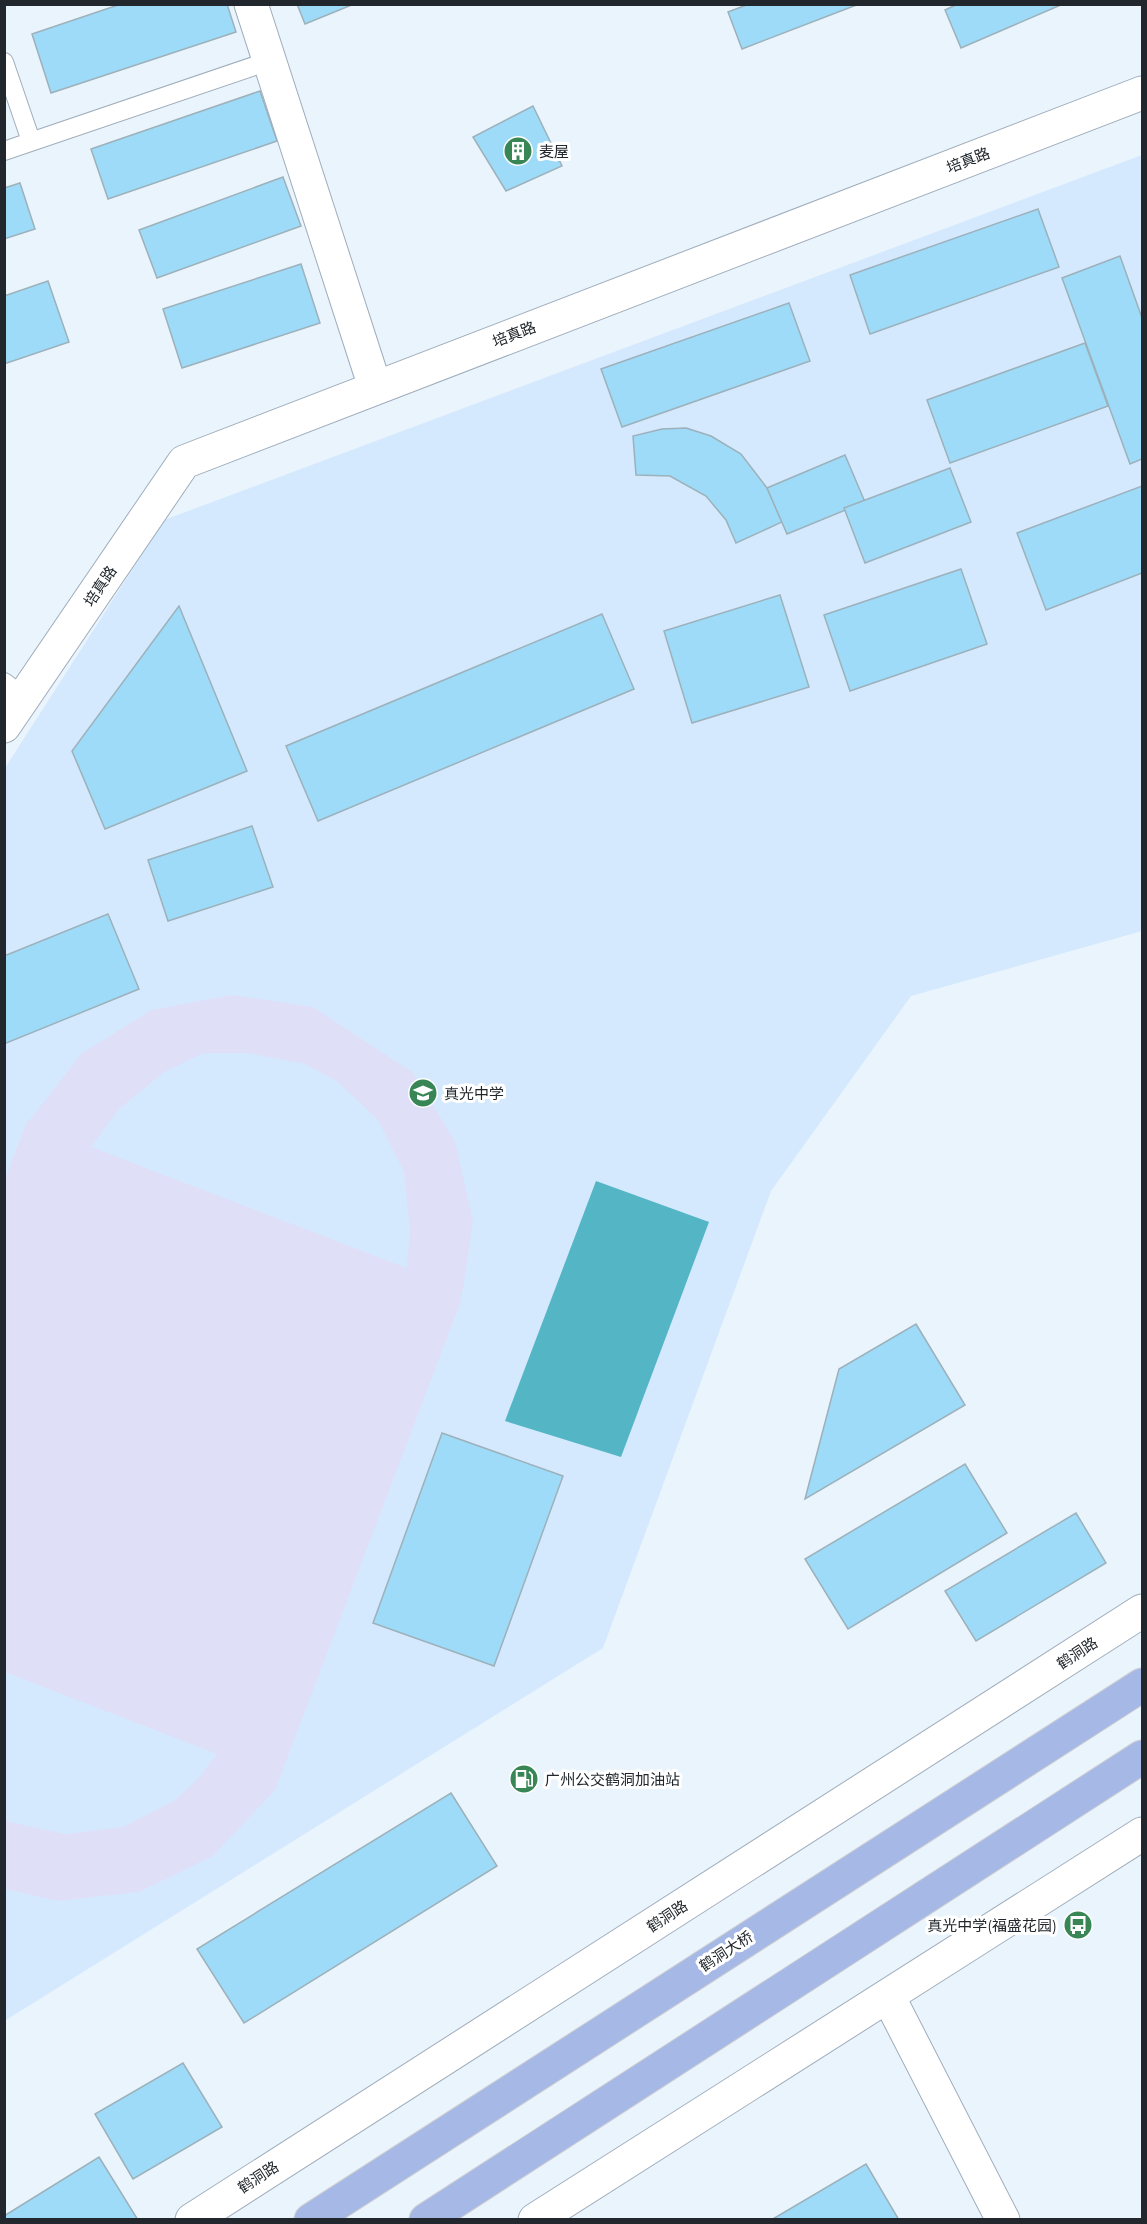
<svg xmlns="http://www.w3.org/2000/svg" width="1147" height="2224" font-family="Montserrat,'Noto Sans SC',sans-serif">
<style>
.built{fill:#d4e9fd}
.green{fill:#dfdff8;fill-rule:evenodd}
.water{fill:#54b5c5}
.building{fill:#9ddbf8;stroke:#9db1bb;stroke-width:1.5}
.lines{fill:none;stroke-linecap:round;stroke-linejoin:round}
.lane-casing{stroke:#9fadbb;stroke-width:20}
.street-casing{stroke:#9fadbb;stroke-width:35}
.secondary-casing{stroke:#9fadbb;stroke-width:35}
.primary-casing{stroke:#cecfd1;stroke-width:35}
.lane{stroke:#fff;stroke-width:18}
.street{stroke:#fff;stroke-width:33}
.secondary{stroke:#fff;stroke-width:33}
.primary{stroke:#a6b9e6;stroke-width:33}
.labels{text-anchor:middle;dominant-baseline:central;stroke-width:6;stroke-linejoin:round;paint-order:stroke}
.poi-label{font-size:15px;fill:#21272c;stroke:#fff;text-anchor:start}
.street-label{font-size:15px;fill:#21272c;stroke:#fff}
</style>
<rect width="100%" height="100%" fill="#eaf4fd"/>
<path class="built" d="M1142,155V931L911,996L771,1191L603,1648L6,2020L5,2024V768L164,520Z"/>
<path class="green" d="M232,995L313,1007L412,1072L455,1141L473,1221L461,1301L275,1790L213,1856L139,1892L58,1901L5,1889V1819L9,1822L65,1834L123,1827L174,1801L197,1780L217,1754L5,1672V1180L25,1126L82,1053L152,1010ZM204,1053H248L305,1064L337,1081L378,1120L404,1172L410,1230L407,1268L91,1147L120,1108L164,1072Z"/>
<path class="water" d="M596,1181L709,1222L621,1457L505,1421Z"/>
<g class="building">
<path d="M121,4H227L236,32L51,93L32,34Z"/>
<path d="M297,4H354L305,24Z"/>
<path d="M749,4H859L742,49L728,12Z"/>
<path d="M958,4H1063L961,48L945,10Z"/>
<path d="M260,91L277,141L108,199L91,149Z"/>
<path d="M533,106L562,166L506,191L473,137Z"/>
<path d="M283,177L301,226L157,278L139,230Z"/>
<path d="M20,183L35,229L4,239V188Z"/>
<path d="M1038,209L1059,267L870,334L850,275Z"/>
<path d="M1120,256L1142,318V459L1130,464L1062,278Z"/>
<path d="M301,264L320,323L182,368L163,309Z"/>
<path d="M48,281L69,342L4,364V296Z"/>
<path d="M789,303L810,361L622,427L601,369Z"/>
<path d="M1085,343L1108,406L950,463L927,400Z"/>
<path d="M686,428L711,436L741,454L767,488L782,522L736,543L726,520L706,496L670,476L636,475L633,436L662,429Z"/>
<path d="M845,455L865,502L787,534L767,488Z"/>
<path d="M950,468L971,522L865,563L844,508Z"/>
<path d="M1142,486V573L1046,610L1017,533Z"/>
<path d="M961,569L987,644L850,691L824,615Z"/>
<path d="M780,595L809,687L692,723L664,631Z"/>
<path d="M179,606L247,771L105,829L72,751Z"/>
<path d="M602,614L634,689L318,821L286,746Z"/>
<path d="M252,826L273,887L168,921L148,860Z"/>
<path d="M108,914L139,989L4,1044V956Z"/>
<path d="M916,1324L965,1405L805,1499L839,1369Z"/>
<path d="M442,1433L563,1476L494,1666L373,1623Z"/>
<path d="M965,1464L1007,1533L848,1629L805,1559Z"/>
<path d="M1076,1513L1106,1563L976,1641L945,1591Z"/>
<path d="M451,1793L497,1866L244,2023L197,1949Z"/>
<path d="M183,2063L222,2127L133,2179L95,2114Z"/>
<path d="M99,2157L138,2220H4V2216Z"/>
<path d="M866,2164L899,2220H771Z"/>
</g>
<g class="lines">
<g class="lane-casing">
<g id="lane">
<path d="M4,62L31,141"/>
<path d="M4,151L269,61"/>
<path d="M4,682L24,697"/>
</g>
</g>
<g class="street-casing">
<g id="street">
<path d="M251,4L375,387"/>
<path d="M4,726L184,462L1142,93"/>
</g>
</g>
<g class="secondary-casing">
<g id="secondary">
<path d="M888,1996L1003,2220"/>
<path d="M192,2220L1142,1611"/>
<path d="M535,2220L1142,1834"/>
</g>
</g>
<g class="primary-casing">
<g id="primary">
<path d="M311,2220L1142,1685"/>
<path d="M426,2220L1142,1757"/>
</g>
</g>
<use href="#lane" class="lane"/>
<use href="#street" class="street"/>
<use href="#secondary" class="secondary"/>
<use href="#primary" class="primary"/>
</g>
<defs>
<g id="building-disc" transform="scale(1.5)"><circle r="9.5" fill="#388655" stroke="#fff"/><path d="M-4-6H4V6H1V3H-1V6H-4ZM-2.5-4.3h1.7v1.8h-1.7ZM.8-4.3h1.7v1.8H.8ZM-2.5-1h1.7V.8h-1.7ZM.8-1h1.7V.8H.8Z" fill="#fff"/></g>
<g id="school-disc" transform="scale(1.5)"><circle r="9.5" fill="#388655" stroke="#fff"/><path d="M0-5L7-2L0 1L-7-2ZM-4 1L0 2.5L4 1V4Q0 6-4 4Z" fill="#fff"/></g>
<g id="fuel-disc" transform="scale(1.5)"><circle r="9.5" fill="#388655" stroke="#fff"/><path d="M-5.5-6h7V0h2V4h1.3V-2.5L3-4.5l.8-.8L6-3V5H2.5V1h-1V6h-7ZM-4.2-4.7v3.2H.2V-4.7Z" fill="#fff"/></g>
<g id="bus-disc" transform="scale(1.5)"><circle r="9.5" fill="#388655" stroke="#fff"/><path d="M-5-6H5V4H4V6H2V4H-2V6H-4V4H-5ZM-3.5-4V0h7V-4ZM-3.5 1.2v1.5H-2V1.2ZM2 1.2v1.5H3.5V1.2Z" fill="#fff"/></g>
</defs>
<g fill-rule="evenodd">
<use href="#building-disc" x="518" y="151"/>
<use href="#school-disc" x="423" y="1093"/>
<use href="#fuel-disc" x="524" y="1779"/>
<use href="#bus-disc" x="1078" y="1925"/>
</g>
<g class="labels">
<g class="poi-label">
<text x="539" y="151">麦屋</text>
<text x="444" y="1093">真光中学</text>
<text x="545" y="1779">广州公交鹤洞加油站</text>
<text x="1057" y="1925" text-anchor="end">真光中学(福盛花园)</text>
</g>
<g class="street-label">
<text transform="translate(968 160) rotate(-21)">培真路</text>
<text transform="translate(514 334) rotate(-21)">培真路</text>
<text transform="translate(100 586) rotate(-56)">培真路</text>
<text transform="translate(1077 1653) rotate(-33)">鹤洞路</text>
<text transform="translate(667 1916) rotate(-33)">鹤洞路</text>
<text transform="translate(726 1951) rotate(-33)">鹤洞大桥</text>
<text transform="translate(258 2177) rotate(-33)">鹤洞路</text>
</g>
</g>
<rect width="1147" height="2224" fill="none" stroke="#21272c" stroke-width="12"/>
</svg>
